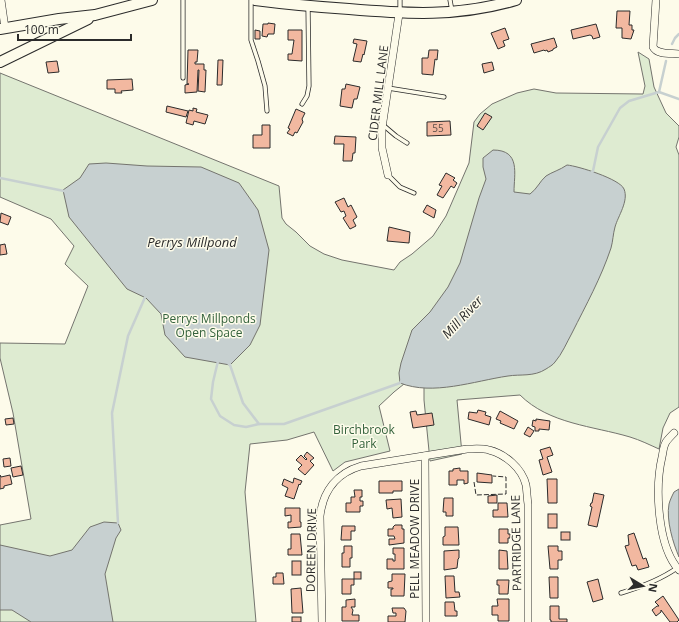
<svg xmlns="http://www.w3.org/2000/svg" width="679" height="622" font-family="'Open Sans',sans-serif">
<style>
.green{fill:#deebd1;stroke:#74746e}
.water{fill:#c7d0d0;stroke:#74746e}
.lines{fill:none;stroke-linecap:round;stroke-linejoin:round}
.stream{stroke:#c7d0d0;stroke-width:2.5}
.building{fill:#f2b8a0;stroke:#2b2b2b}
.service-casing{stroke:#2b2b2b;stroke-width:5}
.minor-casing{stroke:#2b2b2b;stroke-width:8}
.secondary-casing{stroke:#2b2b2b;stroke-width:12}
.service{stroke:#fdfbea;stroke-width:3.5}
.minor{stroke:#fdfbea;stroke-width:7}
.secondary{stroke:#fdfbea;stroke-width:10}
.fence{stroke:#2b2b2b;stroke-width:1;stroke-dasharray:5 2;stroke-linecap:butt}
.labels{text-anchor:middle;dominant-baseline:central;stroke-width:3;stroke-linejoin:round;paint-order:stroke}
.number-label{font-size:10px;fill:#5d4e48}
.street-label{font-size:12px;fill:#2b2b2b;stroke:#fdfbea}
.park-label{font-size:12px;fill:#34623c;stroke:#fdfbea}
.water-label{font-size:13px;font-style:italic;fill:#2b2b2b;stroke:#fdfbea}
</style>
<rect width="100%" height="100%" fill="#fdfbea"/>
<path class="green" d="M638,52L649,59L654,87L666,113L679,126V137L676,147L679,155V407L670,413L663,428L659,449C650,445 640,440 630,437C593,426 549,424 520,395L457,400L462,454L430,461L424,400V379L414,376L394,392L379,406L390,451L345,462L333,471L314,432L287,440L250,444L245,492L256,622H0V525L31,519L13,413L0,358V343L65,344L88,286L65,264L74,246L51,219L0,197V73L279,186L282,218L286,224L296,232L310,246L324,254L342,260L394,270L400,262L412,254L433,236L446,216L469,163L474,122L480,114L492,104L517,93L534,89L556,93L643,94L645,86Z"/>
<g class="water">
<path d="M493,150C521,150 514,174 514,192L530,194C537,189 540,181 546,176C552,172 560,170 567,165C578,166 620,179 624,189C629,201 618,216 615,227C613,234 613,241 611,248C601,278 586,305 572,333C567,342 562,354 555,362C553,365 549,367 546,369C534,377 520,374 508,376C474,381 433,396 400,383L399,373L401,363L412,330L430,312L448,287L460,263L479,198L486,179L483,167V158Z"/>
<path d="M106,163L147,166L201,167L239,183L258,210L269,250L260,325L250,345L230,365L185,357L165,335L161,314L146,298L127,289L69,217L63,190L80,178L89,164Z"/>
<path d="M679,489V557C673,543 666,520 669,504C670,500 672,496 674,492Z"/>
<path d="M104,522L118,523L121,530L116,538L105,574L113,622H31L12,610H0V545L50,556L72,550L90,527Z"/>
</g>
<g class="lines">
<g class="stream">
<path d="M672,44L675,38L679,34"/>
<path d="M659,92L666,61"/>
<path d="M591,173L593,171L598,147L620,108L629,101L659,92L679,99"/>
<path d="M0,178L64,191"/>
<path d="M218,361L213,382L211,399L220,416L234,425L246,427L259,424"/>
<path d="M228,363L230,365L243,403L259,424H284L400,383L402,380"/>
<path d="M118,523L112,413L128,336L146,295"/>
</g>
</g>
<g class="building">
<path d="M617,11H630L629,25H632V30H634L631,39L622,38V28H616Z"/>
<path d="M268,23L275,24L274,34H268L267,37L262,36L263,24H268Z"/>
<path d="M596,24L600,37L593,39L592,36L590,35L573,39L571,30Z"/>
<path d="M505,28L509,39L503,41L505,46L498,49L491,33Z"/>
<path d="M255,30L260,31V39H255Z"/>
<path d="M288,30H302V61L288,60V54H292L294,40H288Z"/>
<path d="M554,38L557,47L553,49V50L548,52L547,50L545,51L544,50L534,53L531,44Z"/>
<path d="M354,39L367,41L364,55L363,54L361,62L353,61L357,44L353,43Z"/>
<path d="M188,50H198L197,62H195V64H204V70H206L205,92L198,91L199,70H198L197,92L185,93V85L189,84H187Z"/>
<path d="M429,50H438L437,60L435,59L433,75L422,74V58H428Z"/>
<path d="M218,60H223L222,85H217Z"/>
<path d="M57,61L59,72L48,73L46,62Z"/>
<path d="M492,62L494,70L484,73L482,64Z"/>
<path d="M132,79L133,90L121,91L122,93H115V89H107V80Z"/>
<path d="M346,84L360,87L357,99H354L352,108L340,106L342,89H345Z"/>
<path d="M167,106L188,111L186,117L166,112Z"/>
<path d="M193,108L197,109L196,112L208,115L205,124L194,121L193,125L186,123L189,110L193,111Z"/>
<path d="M296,109L305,113L302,119L303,122L297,133L295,132L293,136L287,133L290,129L288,128Z"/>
<path d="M485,113L492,117L483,130L477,126Z"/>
<path d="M450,121L451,135L427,136V122Z"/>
<path d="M262,125H270V148H253V135H262Z"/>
<path d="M335,136L356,137L355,153H353L352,161H343L344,144H334Z"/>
<path d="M446,173L455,178L453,180L457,183L454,188L451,186L443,198L437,195L442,186L439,185Z"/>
<path d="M344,198L348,207L351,205L357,217L353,220L356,226L350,229L343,218L346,216L344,211L341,212L335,202Z"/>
<path d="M427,205L436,210L434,218L423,212Z"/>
<path d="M1,213L11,217L8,225L0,222Z"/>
<path d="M389,227L410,232L409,243L387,241Z"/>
<path d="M5,244L7,254L0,255V245Z"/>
<path d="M478,410L486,412L485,415L491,417L489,425L468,419L469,412L477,413Z"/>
<path d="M416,411L417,415L432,413L434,425L413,428L410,412Z"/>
<path d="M500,411L518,421L514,429L500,423L501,421L496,419Z"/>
<path d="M13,418L14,424L6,425L5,419Z"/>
<path d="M536,419L550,421L549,430L539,429V431H535V427L532,426L533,420L536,421Z"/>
<path d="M528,427L534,431L530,437L524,434Z"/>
<path d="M550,447L553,455L547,457L552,472L543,475L539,460L543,459L540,450Z"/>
<path d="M307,452L314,458L310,461L314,465L305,475L298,469L302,465L296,460L301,455L306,460L307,459L304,456Z"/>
<path d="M10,458L11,466L4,467L3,459Z"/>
<path d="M21,466L23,475L13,477L11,468Z"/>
<path d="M460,468V471H468V483L464,484V480H457V485H449V471H453V469Z"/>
<path d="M477,473L492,475V483L477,482Z"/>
<path d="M0,475L1,477L10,475L12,484L4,486V488L0,489Z"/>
<path d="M294,478L302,481L300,485L299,484L294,499L285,496L288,488L282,485L284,479L293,483Z"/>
<path d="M547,479H557V503H548Z"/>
<path d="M379,481H402V491H393V493H379Z"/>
<path d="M354,490H362V497H360V501H363V506H360V512H346V503H351V497H355Z"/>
<path d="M594,493L604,495L597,527L588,525L592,507L590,506L591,503H592Z"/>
<path d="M497,495V503H488V496Z"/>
<path d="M444,498H453V516H446V512H443Z"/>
<path d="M401,499L402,517L393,518L392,508L387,509L386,500Z"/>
<path d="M498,503H507L508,517H493V510H498Z"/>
<path d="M285,508H300V522H301V527L288,528V522H291V515L285,516Z"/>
<rect x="548" y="514" width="9" height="14"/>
<path d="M395,525H402V529H404V543L389,545V539H395L394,536H388V529H393V527Z"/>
<path d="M342,526H355V531H351V540H341Z"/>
<path d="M445,527H458L459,545H443V537L445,536Z"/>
<path d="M499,529H508V534H510V538H508V543H499Z"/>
<rect x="561" y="532" width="9" height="8"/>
<path d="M634,533L643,559L646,558L649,567L638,570L636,565L632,566L625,546L629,545L628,535Z"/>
<path d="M291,534H300L302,555H288V549H291Z"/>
<path d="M344,546H352V558H350V567H342V553H344Z"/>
<path d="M548,546H558V551H562V560H558V569H550Z"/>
<path d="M393,548H404V569H387V559H393V561H395V554H393Z"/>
<path d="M459,550V558L458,559L457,568L444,570V551Z"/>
<path d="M499,550L507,551L508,569H499Z"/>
<rect x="292" y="561" width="9" height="14"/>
<rect x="354" y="572" width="7" height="7"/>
<path d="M276,573H283L284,584H273V577H276Z"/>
<path d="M392,574H405L404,596H391V589H393V588H388V582L392,581Z"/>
<path d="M445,576H454L455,592H459L460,597L446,598Z"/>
<path d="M549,577H558V598H550Z"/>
<path d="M342,579H354V585H351V594H342Z"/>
<path d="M598,579L603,599L593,602L587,582Z"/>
<path d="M497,580H509L508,594H499V585H497Z"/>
<path d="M301,588L303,613H292L291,589Z"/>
<path d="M663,596L679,620L677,622H670L661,610V612L656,616L652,610L657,606H659L655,602Z"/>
<path d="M355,599V607H351L353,610L352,615H359V621H342V607H346V600Z"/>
<path d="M497,599H509V621H498V615H492V606H498Z"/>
<path d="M445,602H454L455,611H457V616H445Z"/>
<path d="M550,606H559V619H567V622H551V620H550Z"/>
<path d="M392,608H404L406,611L405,622H388V616H396V613H393Z"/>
<rect x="292" y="617" width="9" height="5"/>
</g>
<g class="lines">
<g class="service-casing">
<g id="service">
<path d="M183,0V78"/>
<path d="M251,0V40L258,61L265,86L267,111"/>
<path d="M450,0L452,11"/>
<path d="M400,11V0"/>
<path d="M388,88L444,97"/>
<path d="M302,104L307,96L309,86L308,7"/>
<path d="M383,125L396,136L407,143"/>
<path d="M388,175L400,187L414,193"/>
<path d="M621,593C641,587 660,580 677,568"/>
</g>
</g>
<g class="minor-casing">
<g id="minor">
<path d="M1,0L5,28"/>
<path d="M656,0L653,47C657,55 671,53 679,54"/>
<path d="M388,175L382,148V128L399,14"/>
<path d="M674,433C671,436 668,439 666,442C663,447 663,453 662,457C655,487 657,546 679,570"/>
<path d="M425,456L426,622"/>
<path d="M322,622L320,516C323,491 337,473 361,466L467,449C474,449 482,448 489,450C505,454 522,468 526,485C527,491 527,498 528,504V622"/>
</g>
</g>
<g class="secondary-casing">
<g id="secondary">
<path d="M255,0C286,4 318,7 349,9C408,14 458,17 516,0"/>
<path d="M0,29L59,19L95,15L152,0"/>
<path d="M0,62L88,19"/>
</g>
</g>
<use href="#service" class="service"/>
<use href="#minor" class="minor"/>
<use href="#secondary" class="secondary"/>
<path class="fence" d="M474,482L476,495L506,494V477L493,476"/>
</g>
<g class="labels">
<g class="number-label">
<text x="438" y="128">55</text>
</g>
<g class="street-label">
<text transform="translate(378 93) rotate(-83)">CIDER MILL LANE</text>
<text transform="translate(414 539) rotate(-90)">PELL MEADOW DRIVE</text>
<text transform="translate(516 543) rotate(-91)">PARTRIDGE LANE</text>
<text transform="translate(311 550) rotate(-89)">DOREEN DRIVE</text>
</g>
<g class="park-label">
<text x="209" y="318">Perrys Millponds<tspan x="209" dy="14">Open Space</tspan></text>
<text x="364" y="429">Birchbrook<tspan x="364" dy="14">Park</tspan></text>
</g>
<g class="water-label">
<text x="192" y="242">Perrys Millpond</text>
<text transform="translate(462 317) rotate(-47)">Mill River</text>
</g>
</g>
<g transform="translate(643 586) rotate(100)" stroke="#fdfbea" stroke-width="3" paint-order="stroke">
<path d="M0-3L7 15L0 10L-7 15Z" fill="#2b2b2b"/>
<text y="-6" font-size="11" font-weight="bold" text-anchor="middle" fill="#2b2b2b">N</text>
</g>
<path d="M18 34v6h113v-6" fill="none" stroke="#2b2b2b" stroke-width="2"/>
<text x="24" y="34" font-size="12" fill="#2b2b2b" stroke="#fdfbea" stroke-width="3" paint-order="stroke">100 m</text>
</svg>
